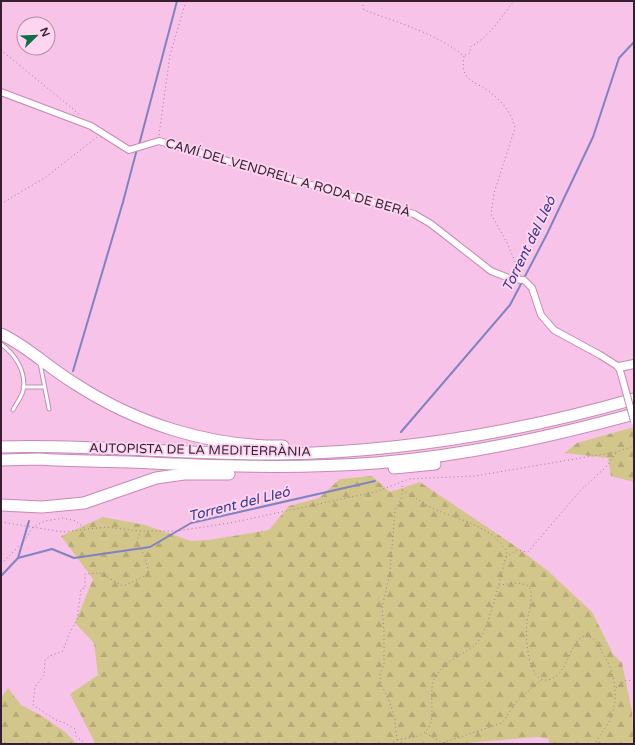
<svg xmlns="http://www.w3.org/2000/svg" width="635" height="745" font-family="'Varela Round',sans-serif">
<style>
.forest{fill:url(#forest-firs)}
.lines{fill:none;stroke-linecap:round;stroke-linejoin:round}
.stream{stroke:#8282c0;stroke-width:2}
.service-casing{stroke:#c888b5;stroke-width:5}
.minor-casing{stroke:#c888b5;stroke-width:8}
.tertiary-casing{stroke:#c888b5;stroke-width:10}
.motorway-casing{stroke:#c888b5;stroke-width:13}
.path{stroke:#a27a96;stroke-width:1;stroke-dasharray:1 3;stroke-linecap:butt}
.service{stroke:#fff;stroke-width:3}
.minor{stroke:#fff;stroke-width:6}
.tertiary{stroke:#fff;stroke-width:8}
.motorway{stroke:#fff;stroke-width:11}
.minor-bridge-casing{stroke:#c888b5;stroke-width:8;stroke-linecap:butt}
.minor-bridge{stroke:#fff;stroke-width:6}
.labels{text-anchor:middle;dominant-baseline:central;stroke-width:4;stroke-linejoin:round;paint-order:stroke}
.street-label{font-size:13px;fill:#361e30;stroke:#fed5f0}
.water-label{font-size:14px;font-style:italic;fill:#373590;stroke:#fed5f0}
</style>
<defs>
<pattern id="forest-firs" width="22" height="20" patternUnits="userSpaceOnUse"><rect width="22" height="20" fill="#d3c68b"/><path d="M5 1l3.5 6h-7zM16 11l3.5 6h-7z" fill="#b6aa78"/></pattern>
</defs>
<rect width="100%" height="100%" fill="#f8c3e8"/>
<g class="forest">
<path d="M634,427V482L611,476L608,458L565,453L577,443Z"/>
<path d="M372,476L390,492L420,482L518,548L548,571L592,612L613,654L622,663L632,711L634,744H549V739L537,737L456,744H94V741L70,694L98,675L94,643L75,623L93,579L61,536L103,517L145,525L191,541L209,540L269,530L289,506L319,498L340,479Z"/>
<path d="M8,688L21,705L42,716L65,732L77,744H1V698Z"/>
</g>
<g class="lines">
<g class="stream">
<path d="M139,145L177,1"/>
<path d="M73,371L123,202L137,149"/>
<path d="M401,432L510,305L547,234L593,137L619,58L634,42"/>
<path d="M18,558L29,521"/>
<path d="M1,576L18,558L52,549L74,558L150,547L191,523L375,481"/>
</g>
<g class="service-casing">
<g id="service">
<path d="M1,344C15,354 27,372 23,391C21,398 16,404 13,410"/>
<path d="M40,363L49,409"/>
<path d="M23,387H44"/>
</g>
</g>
<g class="minor-casing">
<path id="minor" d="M1,92L91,126L129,150L159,141L286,178L414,214L431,224L491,271L511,279L524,280L532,288L541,315L554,330L600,355L619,367L623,381"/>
</g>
<g class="tertiary-casing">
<path id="tertiary" d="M619,367L634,364"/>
</g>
<g class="motorway-casing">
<g id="motorway">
<path d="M1,334C27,346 49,368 74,383C135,423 209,447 283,446"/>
<path d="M1,447C94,444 187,455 280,454C400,452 519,432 634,399"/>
<path d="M1,460L38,459C68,461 99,461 129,462C211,466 294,469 376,463C464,456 549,437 634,414"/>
<path d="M394,468L435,464"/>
<path d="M1,505L42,507L84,503L156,478L184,474H229"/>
</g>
</g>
<g class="path">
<path d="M362,1L364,10C399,23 435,33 464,56C463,63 462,71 467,77C471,81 478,85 483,87C498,97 511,110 515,128L494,193L491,214L506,241L520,272"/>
<path d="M1,50L79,114"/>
<path d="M465,55L470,53V47C490,37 501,17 514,1"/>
<path d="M159,135L170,55L186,1"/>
<path d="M1,204L46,177L97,137"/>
<path d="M1,522L63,532L106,527L140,531H178L235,522L365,494L378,491L409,479L475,476L616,452L634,446"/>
<path d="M506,557L517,550L528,552L580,491L608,465L616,453"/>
<path d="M1,564L25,540L33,527L45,521L63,518L76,521L84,528"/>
<path d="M499,585L518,583L527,585C529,587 531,590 531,593C532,604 528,613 527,623C525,637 528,688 551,679C570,672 567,641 587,635C594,639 597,643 601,650C614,670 619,692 612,715C609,724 600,734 595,744"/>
<path d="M616,688L621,685L624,681L634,680"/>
<path d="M426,733L442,743L502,723L517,701L541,680"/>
<path d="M397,740C404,738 412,738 418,736C438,730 430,705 432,690C432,685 433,680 436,676C446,660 463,655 476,644C489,631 502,571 507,552C494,527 457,519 434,509C423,504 413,495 402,490"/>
<path d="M86,744L76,736L75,729L65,723L56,720L33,705L35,687L44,675L45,660L50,656L63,651L69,634L77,620L81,589L85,588V574L100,573L123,586L139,579L149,573L145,557L137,542L140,532"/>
<path d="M390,744L397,740L395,720L390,703L381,684L380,674L384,665V632L382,608L390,573L395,510L402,497V483"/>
</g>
<use href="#service" class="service"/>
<use href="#minor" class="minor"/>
<use href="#tertiary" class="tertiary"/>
<use href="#motorway" class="motorway"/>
<g class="minor-bridge-casing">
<path id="minor-bridge" d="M623,381L634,421"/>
</g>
<use href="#minor-bridge" class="minor-bridge"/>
</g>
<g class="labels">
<g class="street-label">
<text transform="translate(288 178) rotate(16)">CAMÍ DEL VENDRELL A RODA DE BERÀ</text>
<text transform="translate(200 450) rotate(1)">AUTOPISTA DE LA MEDITERRÀNIA</text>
</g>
<g class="water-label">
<text transform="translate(529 244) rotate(-64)">Torrent del Lleó</text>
<text transform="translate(239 504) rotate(-14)">Torrent del Lleó</text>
</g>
</g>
<rect width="635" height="745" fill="none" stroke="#361e30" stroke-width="4"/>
<g transform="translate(36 36) rotate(67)"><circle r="19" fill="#fed5f0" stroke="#ae8ca3"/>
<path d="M0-3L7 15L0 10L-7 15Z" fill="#0d6f45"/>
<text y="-6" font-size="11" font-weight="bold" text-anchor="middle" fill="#361e30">N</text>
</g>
</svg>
